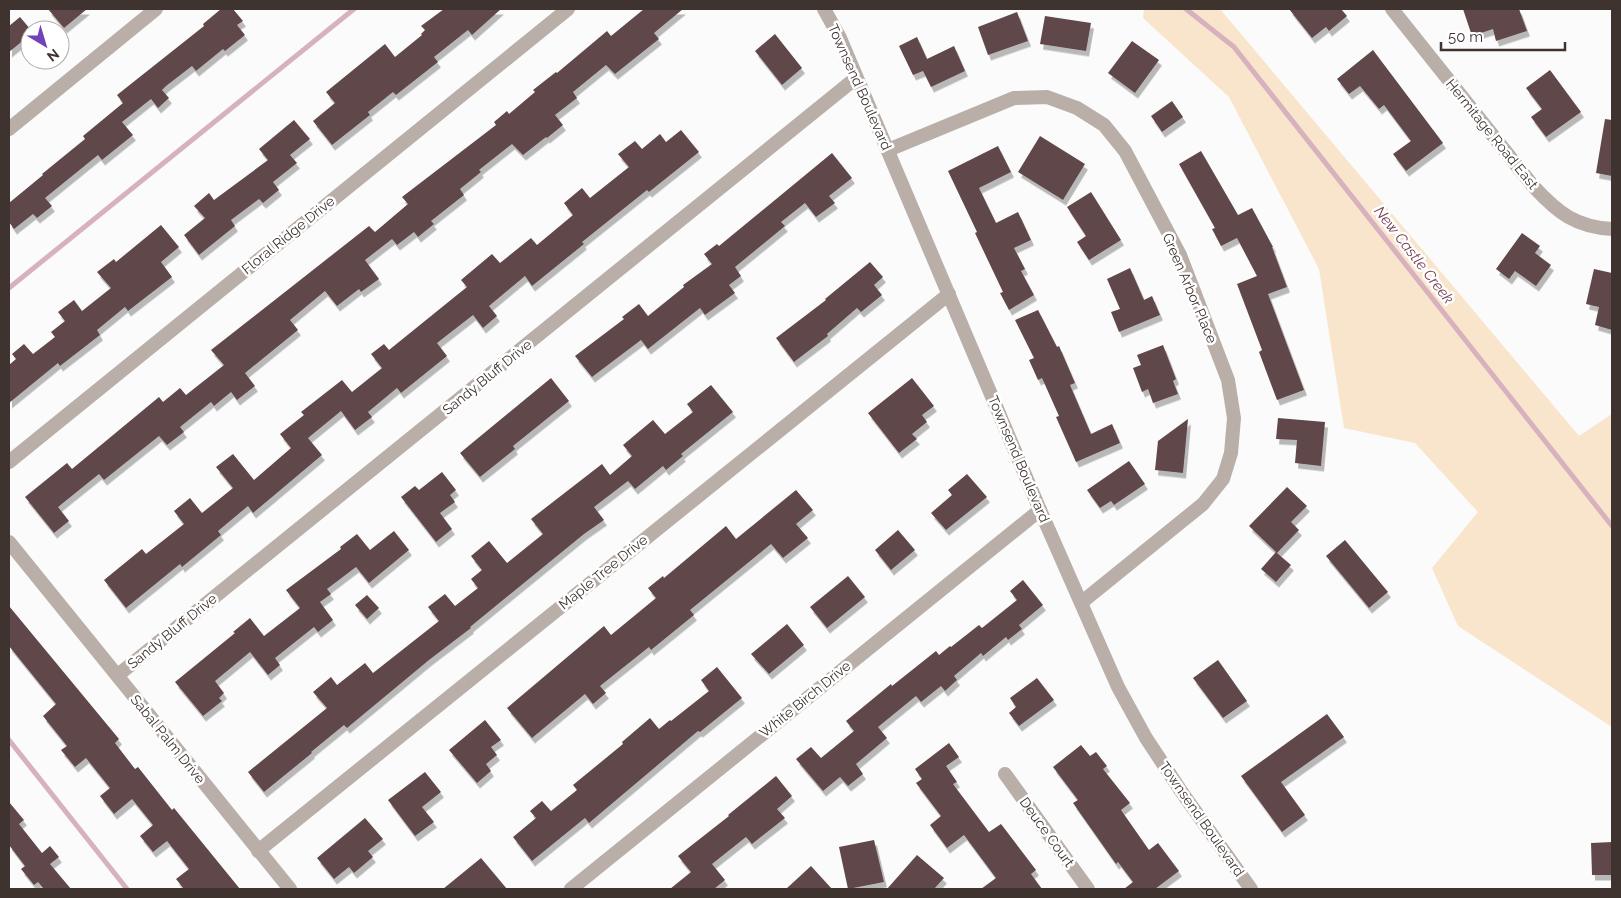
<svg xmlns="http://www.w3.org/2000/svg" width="1621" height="898" font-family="Raleway,sans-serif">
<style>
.green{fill:#f8e5cc}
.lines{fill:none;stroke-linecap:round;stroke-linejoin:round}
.stream{stroke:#d7b2be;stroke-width:5}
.building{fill:#604748;filter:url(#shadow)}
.minor{stroke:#b9afa8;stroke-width:14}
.tertiary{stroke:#b9afa8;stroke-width:14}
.labels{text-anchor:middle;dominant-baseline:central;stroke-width:5;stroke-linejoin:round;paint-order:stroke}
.street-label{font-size:14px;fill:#3f3330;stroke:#fff}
.water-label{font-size:15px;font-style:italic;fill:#784357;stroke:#fff}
</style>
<defs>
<filter id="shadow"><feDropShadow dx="3" dy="5.5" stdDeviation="0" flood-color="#0004"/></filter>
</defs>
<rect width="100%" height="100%" fill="#fbfbfb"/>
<path class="green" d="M1144,9H1220L1579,436L1612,414V727L1458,626L1432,568L1478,512L1415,443L1344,428L1319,269L1229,97L1143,18Z"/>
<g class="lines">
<g class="stream">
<path d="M1186,9L1234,47L1612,526"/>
<path d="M9,288L354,9"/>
<path d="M9,740L127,889"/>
</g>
</g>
<g class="building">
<path d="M48,9H87L64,28Z"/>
<path d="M221,9H233L243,21L237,25L245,35L225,51L223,49L196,71L192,66L166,86L162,90L169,98L158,108L151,99L122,122L133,135L102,160L98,155L45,198L52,206L37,218L33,214L14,229L9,222V203L43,175L42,174L85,139L83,136L123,103L117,95L204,26L203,24Z"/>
<path d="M444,9H501L472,35L468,30L434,57L438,62L396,95L393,92L368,112L370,115L332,145L313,121L335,103L326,92L385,44L395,57L422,35L421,34L425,30L421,26Z"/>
<path d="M644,9H683L654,33L659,39L615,74L606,65L573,92L577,98L555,115L563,125L547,138L546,137L523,155L512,144L479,170L481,172L460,189L464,195L431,221L434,224L418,237L414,232L397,245L392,239L365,260L379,279L361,292L359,289L337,306L325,291L290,320L298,330L245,373L255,386L237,400L231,392L214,406L211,402L180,427L184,432L167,445L159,436L104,480L99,474L58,507L69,521L54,533L25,497L67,463L72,469L159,397L163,402L180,388L186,395L224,365L211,350L369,226L375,232L408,204L402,197L496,125L494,122L507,111L509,114L535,92L533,90L556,72L557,73L607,31L611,36Z"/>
<path d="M1289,9H1341L1347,16L1329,31L1326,27L1312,38Z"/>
<path d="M1463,9H1519L1527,31L1496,41L1493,29L1472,36Z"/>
<path d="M1017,12L1028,41L988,55L978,27Z"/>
<path d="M1045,16L1091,23L1086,51L1040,44Z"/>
<path d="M20,17L31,30L30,35L9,52V26Z"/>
<path d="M775,34L802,68L782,85L755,51Z"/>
<path d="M917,37L927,59L954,46L965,71L931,87L923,71L913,75L899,46Z"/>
<path d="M1132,41L1159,60L1135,93L1108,73Z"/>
<path d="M1373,50L1443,143L1406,171L1393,154L1411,141L1384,105L1379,109L1360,86L1349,94L1337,79Z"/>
<path d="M1550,70L1581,112L1546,137L1531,117L1542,109L1526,88Z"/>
<path d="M1172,101L1183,117L1162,132L1151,116Z"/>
<path d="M1605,119L1612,120V176L1596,173Z"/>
<path d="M294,120L310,139L290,155L297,163L273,182L279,190L263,203L259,199L231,220L235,226L199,255L184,235L205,218L194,206L209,193L214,200L268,160L259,149Z"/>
<path d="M681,130L699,152L649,192L647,190L582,242L584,244L532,286L525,276L489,306L497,316L483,328L473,315L437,343L447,356L401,393L397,388L368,412L372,417L355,430L341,411L308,438L322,455L253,513L248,506L218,531L221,535L182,567L180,564L126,608L104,580L142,549L146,554L184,524L174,511L190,498L202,513L233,488L216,467L233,454L254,480L291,448L280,434L304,415L301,412L342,380L352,392L382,368L371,354L384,344L389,350L457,295L467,287L461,280L492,254L500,263L531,238L537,245L573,215L564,203L582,188L590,198L629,167L618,154L635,141L642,149L660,134L666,142Z"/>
<path d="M1040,136L1085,164L1063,200L1018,172Z"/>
<path d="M998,146L1011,172L979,188L996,223L1018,212L1031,240L1014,248L1025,269L1021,271L1034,295L1009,310L1000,293L1003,292L975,233L977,232L948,171Z"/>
<path d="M1201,151L1238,215L1252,208L1273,247H1272L1287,287L1268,294L1304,390L1277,400L1259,352L1262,350L1237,284L1257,276L1237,238L1221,246L1212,229L1215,228L1179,164Z"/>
<path d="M832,153L852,178L829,196L835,203L816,217L805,203L781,222L785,226L735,267L741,276L729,285L735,293L705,315L700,308L648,349L641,340L592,377L575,356L624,319L622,317L639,304L648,316L684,287L683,285L712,264L704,254L717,244L719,246Z"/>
<path d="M1091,192L1121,240L1089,260L1077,242L1086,236L1067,207Z"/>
<path d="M161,225L179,247L161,262L172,277L128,311L125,307L97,330L100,335L60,366L58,363L9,403V365L16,359L12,354L24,344L33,354L55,337L51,332L65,321L58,312L74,300L82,311L111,288L97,272L114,259L116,262Z"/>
<path d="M1522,233L1540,246L1535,253L1551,265L1536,286L1515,271L1509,279L1496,269Z"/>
<path d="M870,262L883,277L874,285L882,295L861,312L857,308L827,334L828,336L794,362L776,338L826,300L825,299Z"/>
<path d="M1130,268L1144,300L1152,296L1160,315L1119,332L1111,312L1120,309L1107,279Z"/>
<path d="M1594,269L1612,273V330L1595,325L1599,307L1586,304Z"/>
<path d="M1038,310L1057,347L1059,346L1075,383L1070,385L1091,434L1112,424L1120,443L1076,462L1056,417L1059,416L1042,378L1038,380L1029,360L1034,358L1015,320Z"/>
<path d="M1163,345L1176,379L1173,381L1178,394L1153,403L1148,389L1142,392L1133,368L1141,365L1137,355Z"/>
<path d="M551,378L569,401L513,446L515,449L480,477L460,453Z"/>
<path d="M912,378L934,406L922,415L927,422L912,434L917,439L899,453L868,413Z"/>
<path d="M711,385L733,412L681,454L683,456L666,470L663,466L635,489L628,481L594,507L604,520L584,534L470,627L471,628L429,660L347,728L344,725L311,752L312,753L264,792L248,772L327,708L313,692L331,677L337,685L365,663L373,673L439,621L428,607L445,594L455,606L478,588L471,579L482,570L471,556L489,541L507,563L543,534L531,519L602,464L610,475L632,456L623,445L653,420L665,434L693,412L687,404Z"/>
<path d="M1278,418L1325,422L1321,466L1295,463L1297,440L1276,439Z"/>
<path d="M1188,419L1183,473L1155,470L1158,441Z"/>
<path d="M1129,461L1145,484L1114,505L1111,501L1100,508L1087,490Z"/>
<path d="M442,472L456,490L450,495L455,502L440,513L452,529L436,542L401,497L415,486L419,490Z"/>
<path d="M967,474L987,497L946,530L931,513L952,495L948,490Z"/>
<path d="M1287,487L1307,506L1291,522L1299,530L1277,553L1291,565L1276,582L1261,569L1276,552L1249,526Z"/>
<path d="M796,490L813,510L796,524L808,538L783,558L771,544L690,610L694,615L651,650L649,647L600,686L606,693L593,704L585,694L532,738L507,708L604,626L611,635L656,598L648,588L663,576L664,578L726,526L736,539Z"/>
<path d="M898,530L915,550L891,570L875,550Z"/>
<path d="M394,531L409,550L369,583L356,567L327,589L331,594L320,602L333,620L318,632L314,627L275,658L280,665L268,675L250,652L215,681L224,693L219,698L222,701L203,716L175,682L235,633L233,632L250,618L264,636L300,608L286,590L341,549L340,547L357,534L370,550Z"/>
<path d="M1345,540L1388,592L1369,608L1326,556Z"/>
<path d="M848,576L865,597L827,628L810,607Z"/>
<path d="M1023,580L1043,605L1019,625L1022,629L1008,640L1006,637L983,656L981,653L954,676L957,680L945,691L941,686L921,702L916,696L878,727L887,738L856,764L863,774L848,786L840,777L823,791L796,759L811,747L821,758L854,731L846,721L891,684L892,686L936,651L939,655L950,646L951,647L979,625L982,628L1017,600L1010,591Z"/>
<path d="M367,595L379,608L367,619L355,605Z"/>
<path d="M9,606L119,739L115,743L135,769L138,767L172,810L174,808L240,889H184L176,879L189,869L167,841L153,852L140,836L153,825L132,799L114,814L100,796L110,788L86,758L75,767L61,750L67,746L43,716L56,704L9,646Z"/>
<path d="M787,624L804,645L769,674L751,654Z"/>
<path d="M1218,660L1247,701L1223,718L1193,678Z"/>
<path d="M717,667L742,698L700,732L698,731L589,823L585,818L532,861L513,837L536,818L530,811L542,801L551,811L577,790L573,785L623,744L622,742L650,718L659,729L670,720L671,721L709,691L701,680Z"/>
<path d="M1037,678L1054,700L1019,726L1009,713L1016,707L1010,698Z"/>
<path d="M1327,714L1344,737L1281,782L1305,815L1282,832L1241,776Z"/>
<path d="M485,720L501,740L491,747L497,755L486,764L491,771L477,783L449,750Z"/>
<path d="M949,743L959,757L946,766L957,782L953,784L989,832L1001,824L1036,870L1031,874L1042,889H981L996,878L964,835L947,848L930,825L941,816L916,783L922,779L915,769Z"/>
<path d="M1081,745L1090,756L1096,752L1107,766L1103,769L1130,803L1121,810L1149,850L1158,843L1179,871L1155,889H1124L1133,882L1118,862L1116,864L1073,803L1078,800L1053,767Z"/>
<path d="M425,772L441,792L422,807L434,822L415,836L388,800Z"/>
<path d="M776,776L792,796L777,809L785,818L752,844L746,837L712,864L725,880L714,889H670L691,872L678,856L729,816L728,815Z"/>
<path d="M9,802L24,820L19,824L42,853L50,846L59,857L50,864L71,889H44L38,882L34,885L21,869L25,866L9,845Z"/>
<path d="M365,818L383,839L368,851L373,857L354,873L349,867L334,879L317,858Z"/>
<path d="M874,840L884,882L848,889L839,847Z"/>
<path d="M1612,842V875H1592L1591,843Z"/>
<path d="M917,855L944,878L934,889H887Z"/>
<path d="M481,858L507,889H443Z"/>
<path d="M811,866L832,889H786Z"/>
</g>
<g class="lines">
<g class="minor">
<path d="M1392,9L1534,187C1558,213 1576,227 1612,229"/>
<path d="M9,129L156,9"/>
<path d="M888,150L1014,98L1047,97L1077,108L1104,125L1125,151L1180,255L1228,380L1234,418L1231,453L1223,479L1203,504L1082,602"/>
<path d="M9,462L568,9"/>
<path d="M9,542L290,889"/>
<path d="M118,675L856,78"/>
<path d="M1005,774L1088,889"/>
<path d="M258,851L949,294"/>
<path d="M571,889L1040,510"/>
</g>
<path class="tertiary" d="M824,9L840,38L1040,510L1118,687L1146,738L1183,794L1251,889"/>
</g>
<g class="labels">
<g class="street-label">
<text transform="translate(860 87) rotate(66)">Townsend Boulevard</text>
<text transform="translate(1492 134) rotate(51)">Hermitage Road East</text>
<text transform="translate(288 235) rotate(-39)">Floral Ridge Drive</text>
<text transform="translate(1190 288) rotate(67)">Green Arbor Place</text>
<text transform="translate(487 377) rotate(-39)">Sandy Bluff Drive</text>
<text transform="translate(1019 459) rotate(67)">Townsend Boulevard</text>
<text transform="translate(603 572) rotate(-39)">Maple Tree Drive</text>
<text transform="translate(172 631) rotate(-39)">Sandy Bluff Drive</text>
<text transform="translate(805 699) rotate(-39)">White Birch Drive</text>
<text transform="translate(168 739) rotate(51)">Sabal Palm Drive</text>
<text transform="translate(1202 819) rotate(55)">Townsend Boulevard</text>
<text transform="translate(1047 832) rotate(54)">Deuce Court</text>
</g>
<g class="water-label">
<text transform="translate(1414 255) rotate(52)">New Castle Creek</text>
</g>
</g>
<rect width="1621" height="898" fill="none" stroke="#3f3330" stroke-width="20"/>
<g transform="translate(45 45) rotate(142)"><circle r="24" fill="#ffffff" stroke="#b2adac"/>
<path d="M0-4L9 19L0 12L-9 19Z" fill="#7342b9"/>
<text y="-8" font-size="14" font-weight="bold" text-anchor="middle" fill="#3f3330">N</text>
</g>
<path d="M1441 42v8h124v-8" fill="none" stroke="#3f3330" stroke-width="2.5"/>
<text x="1448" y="42" font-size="15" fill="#3f3330" stroke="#ffffff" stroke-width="4" paint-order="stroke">50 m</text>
</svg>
